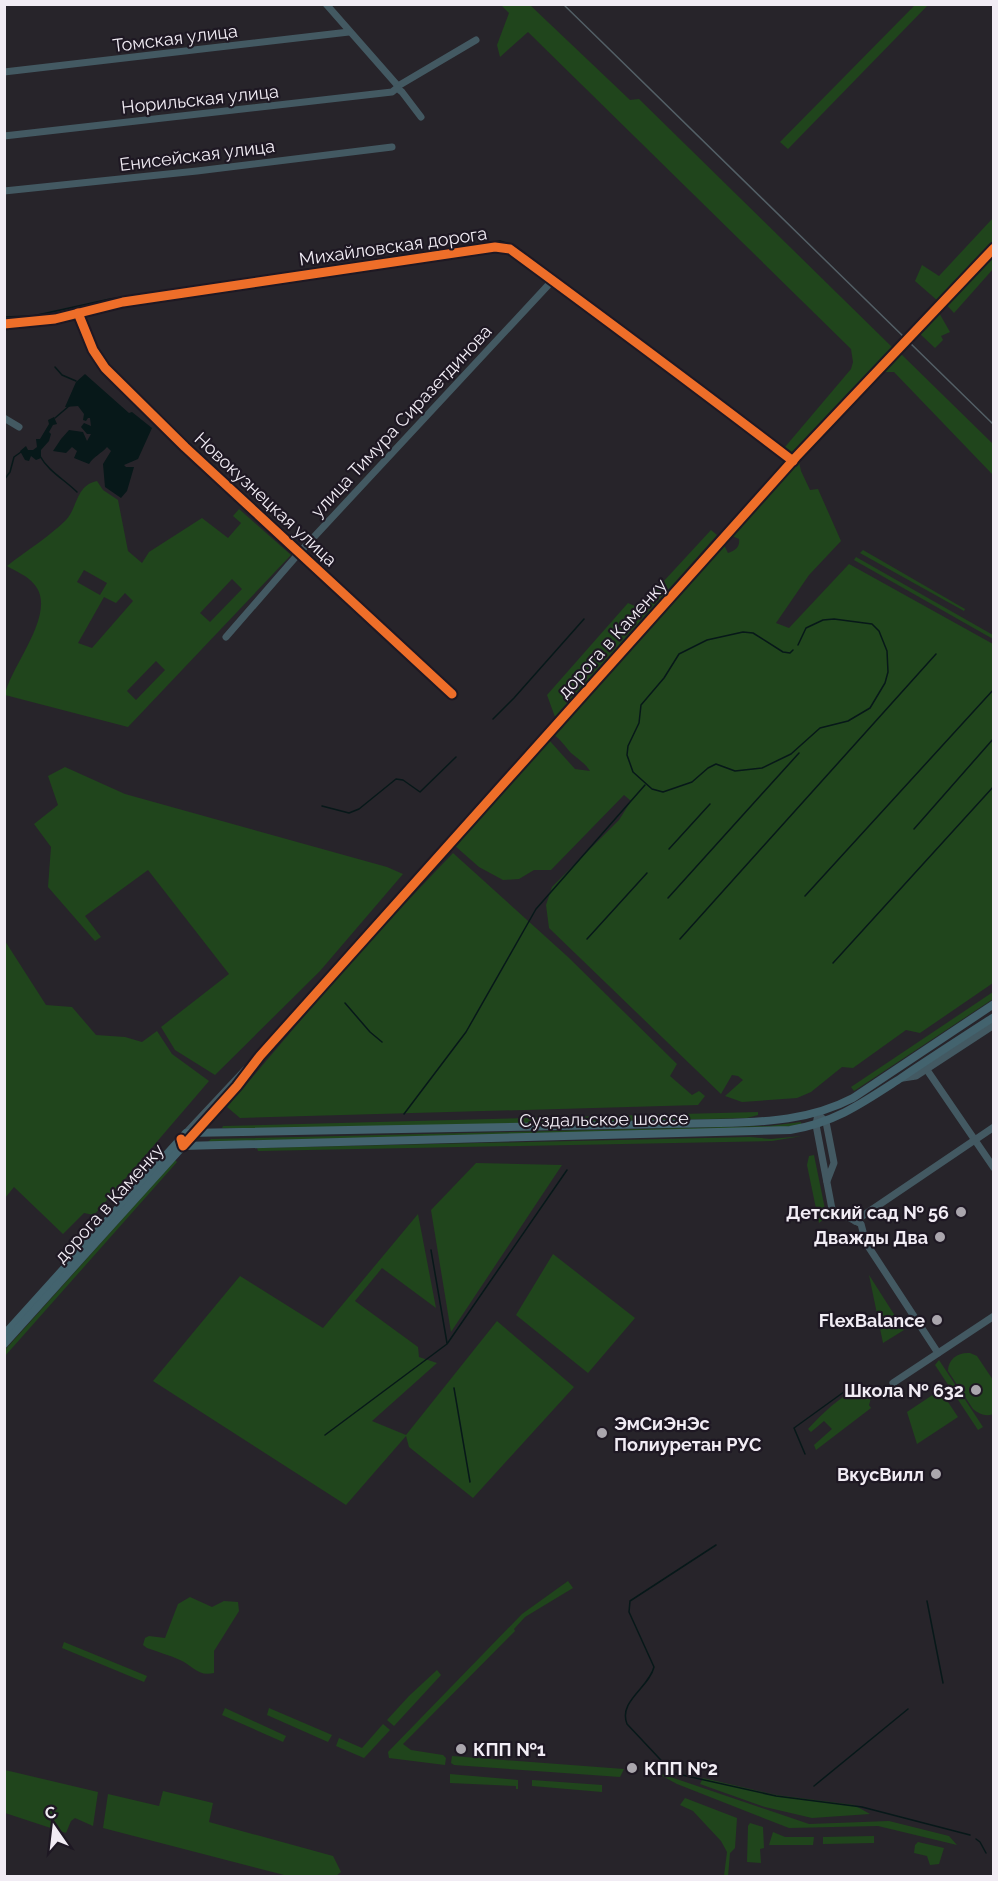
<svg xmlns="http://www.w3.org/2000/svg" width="998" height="1881" font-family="Raleway,sans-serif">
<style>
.green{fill:#20451c;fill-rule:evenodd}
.water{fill:#071819}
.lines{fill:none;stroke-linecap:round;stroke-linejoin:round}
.stream{stroke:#071819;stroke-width:1.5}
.minor{stroke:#435962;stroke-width:7}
.major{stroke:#43636e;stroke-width:8}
.rail{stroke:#535f66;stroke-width:1.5}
.cycleway-casing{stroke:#1e1823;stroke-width:13}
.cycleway{stroke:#ee6e29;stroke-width:9}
.poi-dot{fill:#aaa6ad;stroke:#1e1823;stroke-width:2}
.labels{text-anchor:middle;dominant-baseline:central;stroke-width:4.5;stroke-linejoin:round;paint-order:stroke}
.street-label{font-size:18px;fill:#f1ecf4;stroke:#1e1823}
.poi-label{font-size:18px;font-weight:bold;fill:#f1ecf4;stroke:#1e1823;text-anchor:end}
</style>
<rect width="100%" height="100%" fill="#27242a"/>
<g class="green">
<path d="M501,5H530L630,100L639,99L892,347L792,453L785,447L851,369L853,362L851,349L528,32L500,57L497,45L509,13Z"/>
<path d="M915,5H928L788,149L780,142Z"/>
<path d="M993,218V241L938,301L915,281L922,265L939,276Z"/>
<path d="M993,252V269L954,313L945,303Z"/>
<path d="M938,311L950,332L941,336L943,340L935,348L918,332Z"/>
<path d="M901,354L993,444V475L894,372H882Z"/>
<path d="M799,462L801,471L810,490L818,489L841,541L809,575L776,623L789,628L849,564L993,644V983L920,1033L906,1030L853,1068L842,1067L811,1092L797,1098L742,1102L725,1096L743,1080L738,1076L732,1075L721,1094L549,928L546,905L552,887L619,820L631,801L624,795L551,870H534L519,879L503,880L479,867L454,845L549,740L575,769L590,771C585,763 578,759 571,753C565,746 561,740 553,734L723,543L728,553C736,550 740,547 739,539L730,535Z"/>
<path d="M97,481L103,490L118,500L128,551L142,563L149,552L202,518L228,538L241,523L233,516L239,509L291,555L128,727L5,695C10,666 59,612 34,584C28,576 15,571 7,566C26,551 50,536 66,520C78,507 76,485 97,481ZM84,570L107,583L100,595L77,582ZM232,579L242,589L210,622L200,613ZM125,593L133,601L92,648L78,643L104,597L116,603ZM156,661L165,670L136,700L127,691Z"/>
<path d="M711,530L717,535L555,717L547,695L628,603L639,608Z"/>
<path d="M863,550L965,609L964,611L860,553Z"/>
<path d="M856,557L993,635V639L854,560Z"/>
<path d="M65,767L125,794L387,867L403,874L320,971L215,1075L175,1050L161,1027L229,974L148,870L85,916L101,937L95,941L48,887L51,847L34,824L58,805L48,776Z"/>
<path d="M453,853L568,957L677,1064L670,1076L692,1095L699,1091L705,1096L698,1105L240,1118L227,1107L356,955Z"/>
<path d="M5,941L46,1005L72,1007L96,1035L125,1037L142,1042L157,1031L172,1054L209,1081L94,1215L84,1213L63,1234L14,1187L5,1198Z"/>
<path d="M993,992V999L854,1091L851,1087Z"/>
<path d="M758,1112V1115L747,1118L279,1130L222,1128L223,1126Z"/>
<path d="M801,1122V1124L785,1127L208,1142L211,1139L769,1126Z"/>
<path d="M802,1136L772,1141L258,1151L257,1148L750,1137L771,1139Z"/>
<path d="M814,1155L826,1214L824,1219L819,1223L807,1165L809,1156Z"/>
<path d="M175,1160L177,1162L5,1356V1350Z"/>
<path d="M476,1163L562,1165L451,1332L431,1210Z"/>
<path d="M418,1214L436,1308L382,1268L355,1301L418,1347L419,1357L437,1363L372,1421L406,1435L497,1321L574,1387L473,1498L409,1447L406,1436L346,1505L153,1381L240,1276L323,1328Z"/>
<path d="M553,1254L635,1318L588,1373L516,1315Z"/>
<path d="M869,1275L904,1330L883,1343Z"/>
<path d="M970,1353L977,1356L993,1380V1414C986,1417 979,1414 973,1409L948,1371C948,1359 958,1352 970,1353Z"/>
<path d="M939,1360L983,1427L978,1430L935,1365Z"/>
<path d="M860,1387L871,1398L869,1405L871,1408L816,1450L814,1445L832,1429L824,1421L811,1432L808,1429C824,1412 838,1398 860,1387Z"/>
<path d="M940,1390L958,1417L917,1444L907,1412Z"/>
<path d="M568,1581L573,1588L525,1617L514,1629L515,1631L403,1744L411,1750L443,1755L446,1758L445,1765L389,1758L388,1752L522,1614Z"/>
<path d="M190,1597L212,1607L224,1601L238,1602L239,1611L214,1651V1673C198,1677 192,1665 180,1660C169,1655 158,1652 147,1648L143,1645L145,1638L149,1636L165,1638L178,1604Z"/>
<path d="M64,1642L147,1676L144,1682L62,1648Z"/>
<path d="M437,1670L441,1675L394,1726L387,1720L409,1696Z"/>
<path d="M225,1708L286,1736L283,1742L222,1715Z"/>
<path d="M269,1708L332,1735L328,1742L267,1715Z"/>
<path d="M383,1724L390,1730L364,1758L336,1746L339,1738L362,1748Z"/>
<path d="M452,1756L624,1769L620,1777L454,1765L451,1763Z"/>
<path d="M5,1770L98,1792L93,1826L75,1818L71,1821L66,1833L5,1813Z"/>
<path d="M653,1771L809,1824L889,1821L949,1836L957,1845L878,1826L789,1828L677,1784Z"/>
<path d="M450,1774L518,1780V1789H516V1786L450,1783Z"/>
<path d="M703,1778L776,1795L854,1805L870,1814L812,1818L765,1807L700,1784Z"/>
<path d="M532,1780L602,1785V1792L532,1786Z"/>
<path d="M163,1791L213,1803L209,1822L333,1856L341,1872L336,1876H288L103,1828L108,1794L159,1806Z"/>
<path d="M685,1798L737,1818L735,1848L730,1853L728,1876H724L727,1852L721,1841L693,1811L680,1805Z"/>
<path d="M750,1823L763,1827L764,1848L760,1849L761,1863L747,1862L748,1826Z"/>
<path d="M773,1832L785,1837H814L813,1845H769Z"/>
<path d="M874,1836V1843L823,1844V1837Z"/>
<path d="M918,1842L944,1848L939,1864L930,1865L927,1856L914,1853L915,1845Z"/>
</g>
<g class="water">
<path d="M85,374L129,413L132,412L152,428L138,459L124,465L126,467H134L127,491L121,498L105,487L103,464L111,451L107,447C101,454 94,456 89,464L74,458L77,451L72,447L66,453L53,451L61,439L69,430L83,432L87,441L91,434H87L81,427L84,423L91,426L90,418H88L86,421L83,420L84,414L78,406L65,407L76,382Z"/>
<path d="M54,417L57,424L53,425L49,432L51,434L49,441L41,450V458L36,460L31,456L29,461L25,460L20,451L26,446L28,450H33L37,447L36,439H40L49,424L48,420Z"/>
</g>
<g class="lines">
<g class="stream">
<path d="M578,293L624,329"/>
<path d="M4,317L33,316L110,299L500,241L515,246L572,289"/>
<path d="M55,367L62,375L76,381"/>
<path d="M55,418L69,406"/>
<path d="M40,456C48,471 65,480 77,492"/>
<path d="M4,480L10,472L14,457L21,452"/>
<path d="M793,650L790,653L783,652L753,633L743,632L707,640L679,654L664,678L641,705L639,723L628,746L627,755L633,772L652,789L663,792L692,782L708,768L716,764L735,771L762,768L791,754L820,728L848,721L870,708L885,683L888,672L887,651L879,631L872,624L834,619L823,620L806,628L798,645"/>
<path d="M493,719L514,698L584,619"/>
<path d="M322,806L349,813L359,809L396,779L403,780L420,792L456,757"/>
<path d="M914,829L994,738"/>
<path d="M669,849L710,804"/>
<path d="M805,896L994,689"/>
<path d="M668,898L799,753"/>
<path d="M587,939L647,873"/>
<path d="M680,939L936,654"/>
<path d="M833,963L994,786"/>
<path d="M345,1003L370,1032L382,1042"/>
<path d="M404,1114L466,1032L536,909L645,785"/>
<path d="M431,1250L447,1343"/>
<path d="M454,1388L470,1482"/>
<path d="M325,1435L447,1344L567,1170"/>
<path d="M805,1454L794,1428L848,1389"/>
<path d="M716,1545L630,1601L629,1612L654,1667C649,1688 618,1701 627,1724L673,1773L776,1796L862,1807L970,1835"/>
<path d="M927,1601L943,1683"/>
<path d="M814,1786L908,1709"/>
<path d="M976,1839L980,1842L986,1853"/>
</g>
<g class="minor">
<path d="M326,4L398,86L397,88L402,92L421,117"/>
<path d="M4,72L349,32"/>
<path d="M398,86L476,40"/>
<path d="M4,136L392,92L397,88"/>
<path d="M4,191L197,171L392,147"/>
<path d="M78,313L93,350L105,368L185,447L452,694"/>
<path d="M4,324L55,319L123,302L495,247L510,249C605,319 699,389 793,461"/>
<path d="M4,418L19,427"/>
<path d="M226,637L300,552L552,281"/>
<path d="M927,1070L994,1168"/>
<path d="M903,1078L916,1076L994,1025"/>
<path d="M818,1113L816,1125L832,1209L861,1224L866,1243L938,1353"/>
<path d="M821,1117L826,1122L834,1163L827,1181"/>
<path d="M186,1133L245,1070"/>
<path d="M182,1143L183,1146L237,1086L260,1056L796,457L994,248"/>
<path d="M855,1221L994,1127"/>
<path d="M893,1383L994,1316"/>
</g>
<g class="major">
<path d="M4,1335L186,1133L720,1123C766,1122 811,1120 853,1098L994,1004"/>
<path d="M4,1344L183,1146L790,1130C835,1123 864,1102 901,1078C932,1057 963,1037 994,1017"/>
</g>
<path class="rail" d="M563,4L994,425"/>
<g class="cycleway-casing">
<g id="cycleway">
<path d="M78,313L93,350L105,368L185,447L452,694"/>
<path d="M4,324L55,319L123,302L495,247L510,249C605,319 699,389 793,461"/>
<path d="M181,1139L183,1146L237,1086L260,1056L796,457L994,248"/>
</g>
</g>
<use href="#cycleway" class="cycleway"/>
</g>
<g class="poi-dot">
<circle cx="961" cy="1212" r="6"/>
<circle cx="940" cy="1237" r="6"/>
<circle cx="937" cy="1320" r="6"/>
<circle cx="976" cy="1390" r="6"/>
<circle cx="602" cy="1433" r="6"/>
<circle cx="936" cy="1474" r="6"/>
<circle cx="461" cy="1749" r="6"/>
<circle cx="632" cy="1768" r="6"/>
</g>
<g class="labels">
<g class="street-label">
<text transform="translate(175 38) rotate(-7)">Томская улица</text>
<text transform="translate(200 99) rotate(-6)">Норильская улица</text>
<text transform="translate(197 155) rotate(-7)">Енисейская улица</text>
<text transform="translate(393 246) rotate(-8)">Михайловская дорога</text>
<text transform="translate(401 421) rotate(-47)">улица Тимура Сиразетдинова</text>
<text transform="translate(266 499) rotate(43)">Новокузнецкая улица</text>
<text transform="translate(612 638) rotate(-48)">дорога в Каменку</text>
<text transform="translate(604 1119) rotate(-1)">Суздальское шоссе</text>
<text transform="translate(109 1203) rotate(-48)">дорога в Каменку</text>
</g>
<g class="poi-label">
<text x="949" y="1212">Детский сад № 56</text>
<text x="928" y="1237">Дважды Два</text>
<text x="925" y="1320">FlexBalance</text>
<text x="964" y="1390">Школа № 632</text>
<text x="614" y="1423" text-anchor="start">ЭмСиЭнЭс<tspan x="614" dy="21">Полиуретан РУС</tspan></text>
<text x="924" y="1474">ВкусВилл</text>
<text x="473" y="1749" text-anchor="start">КПП №1</text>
<text x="644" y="1768" text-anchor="start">КПП №2</text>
</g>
</g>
<rect width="998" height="1881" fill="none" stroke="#f1ecf4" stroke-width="12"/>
<g transform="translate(54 1827) rotate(346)" stroke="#1e1823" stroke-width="4.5" paint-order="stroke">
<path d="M0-4.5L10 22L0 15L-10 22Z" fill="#f1ecf4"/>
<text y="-9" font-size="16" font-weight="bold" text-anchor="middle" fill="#f1ecf4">С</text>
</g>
</svg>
